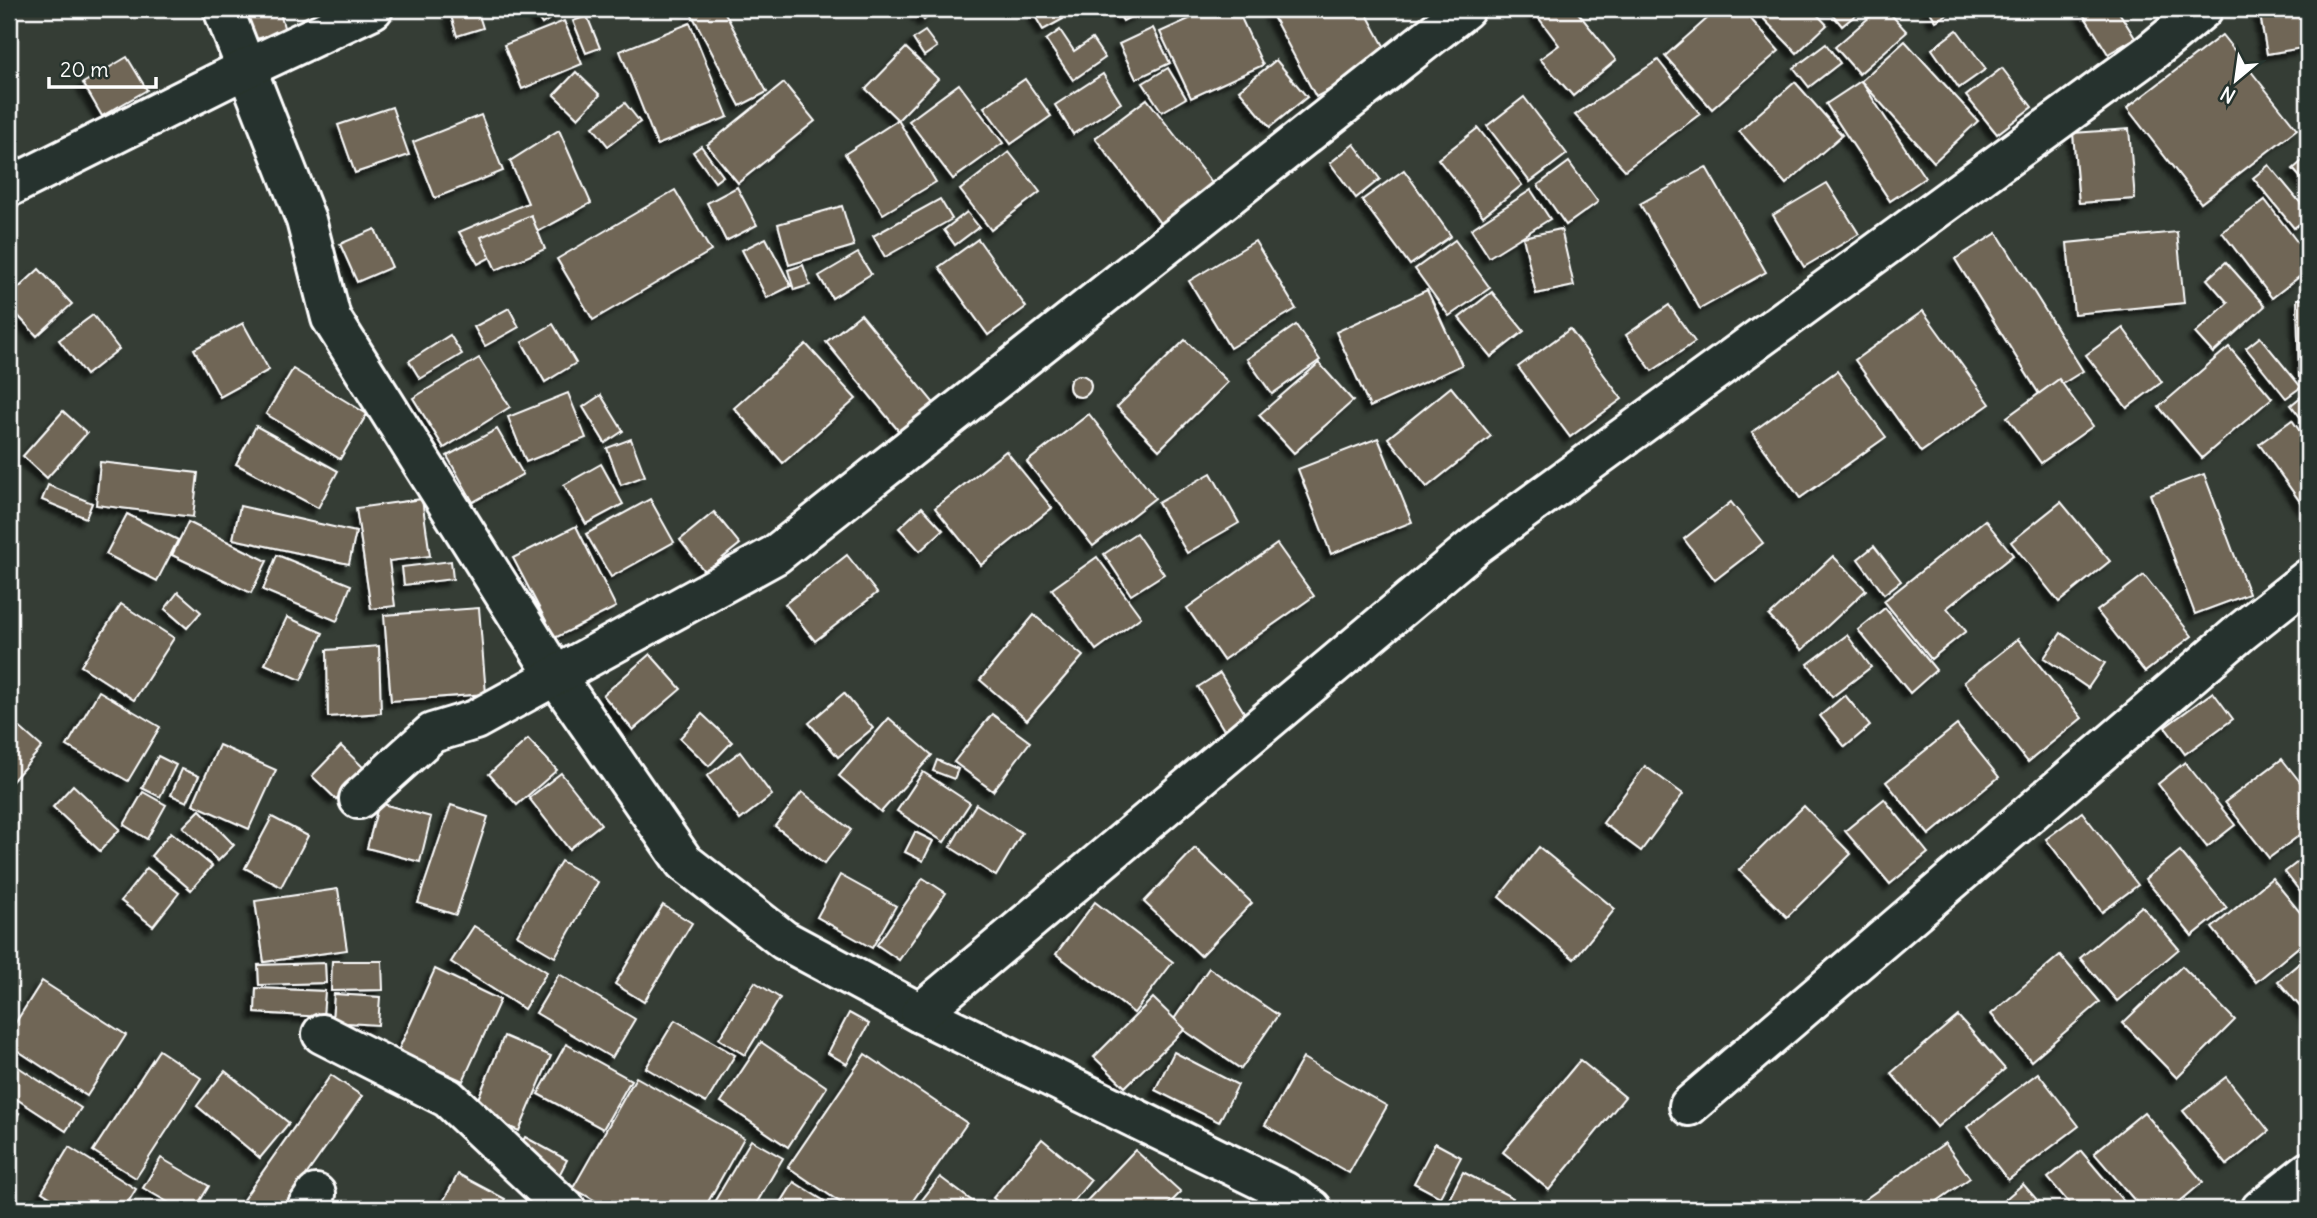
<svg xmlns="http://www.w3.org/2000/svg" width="2317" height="1218" font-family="Delius,sans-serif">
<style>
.building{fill:#6f6657;stroke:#fff;stroke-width:2;filter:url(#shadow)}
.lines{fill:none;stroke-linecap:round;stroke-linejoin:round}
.minor-casing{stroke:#fff;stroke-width:44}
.minor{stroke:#26332d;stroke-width:38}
</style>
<defs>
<filter id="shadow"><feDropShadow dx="-6" dy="6" stdDeviation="2" flood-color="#0009"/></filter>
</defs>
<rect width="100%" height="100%" fill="#353d35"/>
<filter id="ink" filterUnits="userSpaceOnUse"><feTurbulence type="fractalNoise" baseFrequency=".0143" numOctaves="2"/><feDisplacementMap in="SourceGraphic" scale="14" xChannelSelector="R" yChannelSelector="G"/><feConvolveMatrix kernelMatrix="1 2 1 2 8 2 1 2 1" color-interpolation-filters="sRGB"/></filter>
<g filter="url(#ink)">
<g class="building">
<path d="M241,9H279L285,31L249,41Z"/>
<path d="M449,9H477L483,28L457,36Z"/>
<path d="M532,9H565L542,24Z"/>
<path d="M689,9H723L767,92L740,106Z"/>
<path d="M914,9H937L924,20Z"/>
<path d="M1031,9H1057L1063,19L1043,30Z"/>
<path d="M1116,9H1146L1123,21Z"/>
<path d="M1211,9H1237L1263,65L1191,98L1160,32Z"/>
<path d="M1269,9H1364L1390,57L1316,97Z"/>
<path d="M1532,9H1575L1616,60L1573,96L1540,59L1559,45Z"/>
<path d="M1718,9H1742L1779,51L1712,109L1665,56Z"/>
<path d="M1754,9H1812L1827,25L1797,53Z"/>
<path d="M1828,9H1863L1842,26Z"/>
<path d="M1879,9H1886L1907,32L1859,74L1835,47Z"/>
<path d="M1928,9H1956L1936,21Z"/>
<path d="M2080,9H2117L2135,38L2108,54Z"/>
<path d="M2259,9H2308V47L2267,54Z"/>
<path d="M587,16L600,48L586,53L573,21Z"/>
<path d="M564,21L582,64L522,89L504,45Z"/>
<path d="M690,23L728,117L657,145L620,51Z"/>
<path d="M1153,28L1170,63L1136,79L1119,44Z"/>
<path d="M1060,30L1074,51L1092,39L1105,58L1073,80L1046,40Z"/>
<path d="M1957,30L1986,69L1959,88L1932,49Z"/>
<path d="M925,31L937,47L924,56L913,39Z"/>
<path d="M2222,35L2297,129L2201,203L2127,108Z"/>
<path d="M1905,41L1978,121L1934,162L1861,81Z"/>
<path d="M1826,44L1840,63L1809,87L1794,68Z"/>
<path d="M906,48L938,79L898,120L866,89Z"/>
<path d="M127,57L147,90L102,116L83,83Z"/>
<path d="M1276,60L1307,97L1270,127L1239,90Z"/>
<path d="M1658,60L1700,114L1625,170L1575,115Z"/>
<path d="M1168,68L1186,98L1162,112L1143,83Z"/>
<path d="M2002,68L2032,107L1997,134L1966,96Z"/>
<path d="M576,72L600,95L578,118L554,95Z"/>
<path d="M1103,74L1121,103L1073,134L1055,105Z"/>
<path d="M1025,79L1051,116L1011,144L984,107Z"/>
<path d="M1861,81L1925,178L1890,201L1826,104Z"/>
<path d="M1795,82L1842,135L1786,184L1739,131Z"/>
<path d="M784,83L815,121L738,183L707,145Z"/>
<path d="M959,84L1003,143L953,179L909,121Z"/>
<path d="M1524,97L1567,154L1530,182L1487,126Z"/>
<path d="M1147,99L1215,187L1163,227L1095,138Z"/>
<path d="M625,103L640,122L608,146L593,127Z"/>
<path d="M392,107L409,155L355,173L338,125Z"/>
<path d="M481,115L503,171L435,198L413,142Z"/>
<path d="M898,120L936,182L883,214L845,154Z"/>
<path d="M1478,128L1522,185L1483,216L1438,159Z"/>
<path d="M2129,129L2135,199L2079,203L2073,133Z"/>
<path d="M559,130L591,203L478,264L459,232L528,203L510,161Z"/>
<path d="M1354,144L1380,179L1356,198L1330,163Z"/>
<path d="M701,146L723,176L715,182L693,152Z"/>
<path d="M1009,152L1040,192L991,230L960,190Z"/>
<path d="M2308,156V186L2293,169Z"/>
<path d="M1569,162L1598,202L1566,225L1538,185Z"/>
<path d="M2269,165L2308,212V217L2294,228L2253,178Z"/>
<path d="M1706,167L1766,272L1700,309L1640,204Z"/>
<path d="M1404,170L1451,236L1410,265L1362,200Z"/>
<path d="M1827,183L1859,234L1804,267L1773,215Z"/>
<path d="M737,187L757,225L726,241L707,203Z"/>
<path d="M675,190L711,251L593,320L557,259Z"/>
<path d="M1531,190L1550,219L1489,257L1471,229Z"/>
<path d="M940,199L952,219L885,257L873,236Z"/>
<path d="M2265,200L2308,256V270L2272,298L2222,232Z"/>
<path d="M842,206L854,246L789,265L778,224Z"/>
<path d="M967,212L979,227L955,245L944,230Z"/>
<path d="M531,215L545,249L496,270L481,237Z"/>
<path d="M375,229L392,267L357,282L340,244Z"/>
<path d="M1561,229L1574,286L1536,294L1523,237Z"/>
<path d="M2177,232L2184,303L2074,314L2067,243Z"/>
<path d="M1997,233L2083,371L2041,397L1955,259Z"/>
<path d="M766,238L791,286L767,298L742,250Z"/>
<path d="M978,239L1026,307L988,335L939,267Z"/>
<path d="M1455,240L1490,288L1449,316L1415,269Z"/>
<path d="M1255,241L1296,309L1230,348L1189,281Z"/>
<path d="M858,253L871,274L832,298L819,276Z"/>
<path d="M2226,262L2265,306L2213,353L2195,333L2228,303L2207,279Z"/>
<path d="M803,265L810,285L794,290L788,270Z"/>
<path d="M39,269L72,304L37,336L9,306V297Z"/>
<path d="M1427,290L1462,365L1370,407L1336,332Z"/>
<path d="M1492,292L1524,331L1491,357L1459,318Z"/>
<path d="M2297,299H2308V377H2299Z"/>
<path d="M1669,305L1695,342L1652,371L1626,335Z"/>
<path d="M509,308L519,327L485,346L474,327Z"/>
<path d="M1923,311L1990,404L1921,452L1855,360Z"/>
<path d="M861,314L937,407L902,435L826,342Z"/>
<path d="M93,315L119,349L86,375L59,340Z"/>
<path d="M243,323L269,370L220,397L194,349Z"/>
<path d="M553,324L576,363L545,382L522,342Z"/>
<path d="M1296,325L1320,360L1272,394L1247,359Z"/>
<path d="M2123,328L2162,382L2127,408L2086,355Z"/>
<path d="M1570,329L1622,399L1570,437L1518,367Z"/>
<path d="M450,335L462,354L420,379L409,361Z"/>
<path d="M2260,337L2301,387L2286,398L2246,348Z"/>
<path d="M1185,340L1228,382L1159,450L1117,407Z"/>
<path d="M806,344L856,399L783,463L734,408Z"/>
<path d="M2229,347L2272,398L2202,458L2159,407Z"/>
<path d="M479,358L510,407L444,448L413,398Z"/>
<path d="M1319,363L1353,401L1294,453L1259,415Z"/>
<path d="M293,369L367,414L340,459L266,414Z"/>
<path d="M1837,371L1886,437L1800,498L1752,432Z"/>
<circle cx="1080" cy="386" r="11"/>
<path d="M2059,379L2093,426L2041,463L2007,417Z"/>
<path d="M1451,387L1491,436L1427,487L1388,438Z"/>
<path d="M2308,391V427L2291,405Z"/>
<path d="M568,393L586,438L526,462L508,417Z"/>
<path d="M601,395L623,431L605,443L583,407Z"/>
<path d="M63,411L87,433L47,478L23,456Z"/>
<path d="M1089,414L1155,498L1093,546L1027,462Z"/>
<path d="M2292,420L2308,443V513L2259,444Z"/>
<path d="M256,426L338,471L318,508L236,464Z"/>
<path d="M497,429L523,474L473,502L447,456Z"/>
<path d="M1378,438L1412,522L1331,554L1298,469Z"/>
<path d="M631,439L645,476L621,485L607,448Z"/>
<path d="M1006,451L1052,508L981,565L935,508Z"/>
<path d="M100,462L198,473L193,517L96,505Z"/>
<path d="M601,464L623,504L586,524L564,485Z"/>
<path d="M1211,473L1239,523L1187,553L1158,503Z"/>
<path d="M2204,474L2249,594L2195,614L2150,494Z"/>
<path d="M48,485L92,503L86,518L42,500Z"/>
<path d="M422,499L430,556L389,561L395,606L371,609L356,508Z"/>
<path d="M650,499L674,542L611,577L586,534Z"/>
<path d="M1731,502L1763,543L1715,580L1684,539Z"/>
<path d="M2061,502L2110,561L2059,602L2011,542Z"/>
<path d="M240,506L356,532L349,564L233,539Z"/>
<path d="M922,507L943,530L920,551L899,528Z"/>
<path d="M714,512L740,544L705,572L680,540Z"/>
<path d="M127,514L178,540L157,581L106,554Z"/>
<path d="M1985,520L2013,555L1947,608L1966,631L1931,659L1884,601Z"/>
<path d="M188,522L267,561L251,593L172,555Z"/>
<path d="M576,526L616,607L555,638L513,558Z"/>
<path d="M1136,533L1164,574L1131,595L1104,554Z"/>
<path d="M1277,544L1314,596L1223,660L1187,608Z"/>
<path d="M1874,546L1901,581L1884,594L1858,559Z"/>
<path d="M277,555L351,585L337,621L263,590Z"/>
<path d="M847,555L877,593L815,641L785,604Z"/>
<path d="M1833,556L1866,590L1802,650L1769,616Z"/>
<path d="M1097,557L1141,617L1096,650L1052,589Z"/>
<path d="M451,561L453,579L404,585L402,567Z"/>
<path d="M2144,575L2192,636L2145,672L2097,611Z"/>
<path d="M178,592L201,612L187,628L165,609Z"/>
<path d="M121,604L174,638L134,700L81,666Z"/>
<path d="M479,608L486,694L391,701L384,615Z"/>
<path d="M1885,608L1936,670L1910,693L1858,630Z"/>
<path d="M1034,615L1083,656L1027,720L980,680Z"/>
<path d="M287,617L323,633L301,680L265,664Z"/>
<path d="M2061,633L2105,663L2088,688L2044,658Z"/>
<path d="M1847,635L1871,667L1832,697L1808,664Z"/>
<path d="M2018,639L2082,718L2028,762L1964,682Z"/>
<path d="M379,646L381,713L328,717L327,650Z"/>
<path d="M650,654L681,689L633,730L603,695Z"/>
<path d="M1220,673L1250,722L1227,735L1198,687Z"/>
<path d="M99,691L160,727L128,781L67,746Z"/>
<path d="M2213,692L2233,719L2185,754L2165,727Z"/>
<path d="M844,693L873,728L838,757L809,723Z"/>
<path d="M1845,695L1870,726L1845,747L1820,716Z"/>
<path d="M702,714L732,742L709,766L680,738Z"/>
<path d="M992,714L1030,742L993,791L954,762Z"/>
<path d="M889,718L932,755L881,812L839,776Z"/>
<path d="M1957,725L1999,777L1929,835L1886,782Z"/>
<path d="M18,726L42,747L9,785V736Z"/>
<path d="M528,739L557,770L517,805L489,774Z"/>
<path d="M219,745L276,770L249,829L193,804Z"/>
<path d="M341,746L365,769L336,799L312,776Z"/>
<path d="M740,752L772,795L740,820L707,776Z"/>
<path d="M158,756L176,765L160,797L142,788Z"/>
<path d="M2282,759L2308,792V829L2269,858L2225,802Z"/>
<path d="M937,760L958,769L954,779L933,771Z"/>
<path d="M2185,762L2235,825L2207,847L2158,784Z"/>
<path d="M1645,766L1683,794L1641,851L1603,823Z"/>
<path d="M182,769L199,776L187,802L171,795Z"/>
<path d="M923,772L970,803L944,842L897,811Z"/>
<path d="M561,773L601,824L569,849L529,798Z"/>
<path d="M73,785L120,829L100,851L53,807Z"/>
<path d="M143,792L166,805L147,839L124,825Z"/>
<path d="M802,792L851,830L824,864L775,826Z"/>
<path d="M1884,799L1928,853L1890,884L1845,831Z"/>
<path d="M379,803L431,817L420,862L367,848Z"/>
<path d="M976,804L1022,833L996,876L950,847Z"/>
<path d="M451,805L488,817L456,915L418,903Z"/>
<path d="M1804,806L1851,854L1787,917L1739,870Z"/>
<path d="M200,810L234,845L218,861L183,827Z"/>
<path d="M2082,812L2138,885L2102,912L2046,839Z"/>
<path d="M272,817L308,836L281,887L245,868Z"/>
<path d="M171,832L212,866L191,890L151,856Z"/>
<path d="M915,832L933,841L923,861L905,852Z"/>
<path d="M1539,847L1615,909L1574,959L1499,897Z"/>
<path d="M1195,848L1252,903L1201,956L1144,902Z"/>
<path d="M2180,851L2227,908L2192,936L2145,879Z"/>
<path d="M2308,854V902L2285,872Z"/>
<path d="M561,861L598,882L555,957L517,935Z"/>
<path d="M147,868L179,893L153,926L121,901Z"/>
<path d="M840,875L896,906L872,948L817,917Z"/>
<path d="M923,878L946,893L899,960L877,945Z"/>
<path d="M2272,878L2308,922V939L2256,982L2212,928Z"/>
<path d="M338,889L347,950L264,962L255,901Z"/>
<path d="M1095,902L1173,962L1134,1013L1056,954Z"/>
<path d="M663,905L692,923L644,1002L615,984Z"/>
<path d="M2142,906L2179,949L2117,1001L2080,958Z"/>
<path d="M474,926L547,972L524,1009L451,962Z"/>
<path d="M2060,955L2100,1002L2031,1061L1991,1014Z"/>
<path d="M2308,956V1016L2278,981Z"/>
<path d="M332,961H382L383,990L331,991Z"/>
<path d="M325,963L326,983L259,985L258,965Z"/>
<path d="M2182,966L2235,1020L2177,1078L2123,1023Z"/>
<path d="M1209,968L1278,1015L1241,1069L1172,1022Z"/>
<path d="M435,969L500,1000L463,1081L398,1051Z"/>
<path d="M559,974L635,1019L612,1058L536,1013Z"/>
<path d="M42,981L126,1035L87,1096L9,1045V1033Z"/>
<path d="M755,982L780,998L745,1055L719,1039Z"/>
<path d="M256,988L325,991L323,1017L255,1013Z"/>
<path d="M334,994L380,997L378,1025L332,1022Z"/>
<path d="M1153,998L1185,1029L1125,1087L1094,1057Z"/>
<path d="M849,1013L869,1024L847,1064L828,1053Z"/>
<path d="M1958,1016L2005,1069L1937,1127L1891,1073Z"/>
<path d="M675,1020L735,1055L706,1103L646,1068Z"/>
<path d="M504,1036L551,1056L519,1131L473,1111Z"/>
<path d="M761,1042L827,1087L788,1147L721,1102Z"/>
<path d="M566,1044L631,1080L603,1129L538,1094Z"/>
<path d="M159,1050L201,1078L136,1178L93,1151Z"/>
<path d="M1174,1052L1238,1085L1219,1122L1155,1090Z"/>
<path d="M865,1054L967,1123L907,1209H850L788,1167Z"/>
<path d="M1303,1058L1387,1106L1349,1173L1265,1125Z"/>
<path d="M1580,1060L1625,1097L1549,1190L1503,1152Z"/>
<path d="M9,1061L81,1108L66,1131L9,1094Z"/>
<path d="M225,1071L289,1123L260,1158L197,1106Z"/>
<path d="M2038,1073L2079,1126L2008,1180L1967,1127Z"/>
<path d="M331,1075L362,1096L282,1209H242L238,1207Z"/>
<path d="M636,1077L744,1138L704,1209H610L573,1188Z"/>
<path d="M2226,1077L2269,1131L2227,1165L2183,1111Z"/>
<path d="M9,1107L19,1113L9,1132Z"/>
<path d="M2144,1112L2203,1182L2171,1209H2142L2094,1153Z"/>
<path d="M525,1137L567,1160L555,1183L513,1159Z"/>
<path d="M1042,1139L1091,1180L1067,1209H1006L993,1198Z"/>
<path d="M751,1140L783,1158L753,1209H710Z"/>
<path d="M1435,1143L1461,1157L1440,1197L1414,1183Z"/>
<path d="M1945,1143L1970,1178L1926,1209H1871L1864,1200Z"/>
<path d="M69,1147L136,1189L124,1209H69L42,1192Z"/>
<path d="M1135,1150L1181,1192L1164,1209H1079Z"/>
<path d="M2081,1151L2130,1209H2074L2048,1178Z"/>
<path d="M161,1158L209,1186L195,1209H180L143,1188Z"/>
<path d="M1463,1172L1513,1198L1507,1209H1444Z"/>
<path d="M458,1174L505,1199L500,1209H439Z"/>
<path d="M940,1177L976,1204L972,1209H915Z"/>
<path d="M794,1182L837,1209H777Z"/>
<path d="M2023,1184L2045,1209H1994Z"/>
</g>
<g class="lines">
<g class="minor-casing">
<g id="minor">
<path d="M223,9L306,220L331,318L555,675L684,862L784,940L920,1013L1284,1191L1312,1209"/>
<path d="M9,187L245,69L373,9"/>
<path d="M359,799L432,733L475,720L775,555L1465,9"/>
<path d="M920,1013L1476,545L2150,53L2203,9"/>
<path d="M322,1034L448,1098L566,1209"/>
<path d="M1689,1106L2241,632L2308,579"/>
<path d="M306,1209L316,1194"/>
<path d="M2261,1209L2308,1172"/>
</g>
</g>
<use href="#minor" class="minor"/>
</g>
</g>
<rect width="2317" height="1218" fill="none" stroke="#26332d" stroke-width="35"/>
<rect x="18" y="18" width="2282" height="1183" fill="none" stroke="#fff" stroke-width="2.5" filter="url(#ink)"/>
<g transform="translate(2236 80) rotate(209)" stroke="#26332d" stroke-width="5" paint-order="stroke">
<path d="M0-5L12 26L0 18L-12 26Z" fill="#ffffff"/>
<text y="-10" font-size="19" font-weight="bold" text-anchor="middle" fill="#ffffff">N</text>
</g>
<path d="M49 77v10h107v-10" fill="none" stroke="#ffffff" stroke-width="3.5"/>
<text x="60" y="77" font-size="21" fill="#ffffff" stroke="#26332d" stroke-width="5" paint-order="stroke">20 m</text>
</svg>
